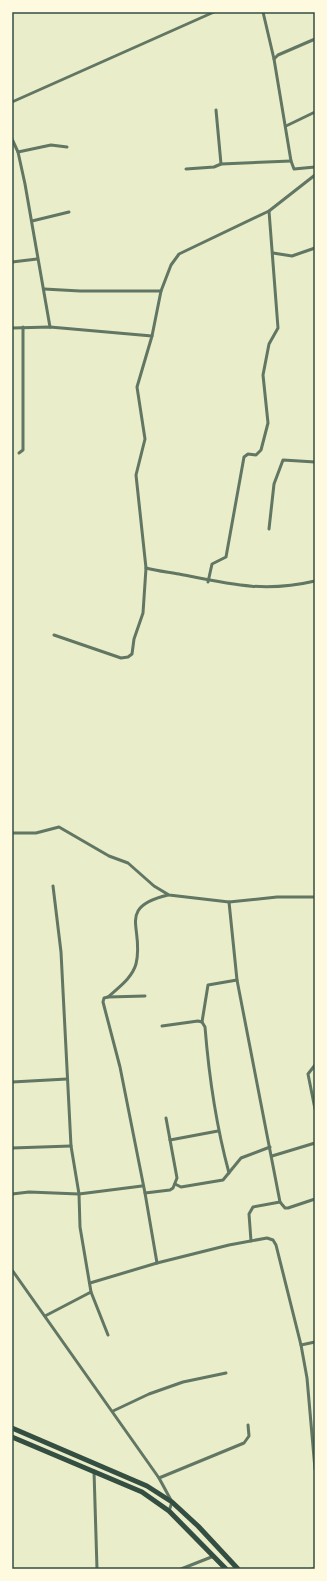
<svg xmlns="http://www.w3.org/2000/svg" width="327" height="1581" font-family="'Exo 2',sans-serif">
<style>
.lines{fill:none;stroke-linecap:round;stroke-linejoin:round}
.minor{stroke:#617663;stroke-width:3}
.primary{stroke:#344e41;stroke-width:5}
.neatline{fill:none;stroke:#344e41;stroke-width:1.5}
</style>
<rect width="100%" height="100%" fill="#e9edc9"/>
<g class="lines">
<g class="minor">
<path d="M263,12L274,59L291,161L294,169L315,167"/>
<path d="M274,59L278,55L315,39"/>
<path d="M12,102L214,12"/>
<path d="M216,110L221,164"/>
<path d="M286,126L315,112"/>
<path d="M12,139L18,152L25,184L50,327"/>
<path d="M18,152L51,145L67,147"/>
<path d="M186,169L214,167L221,164L291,161"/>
<path d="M32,221L69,212"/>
<path d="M273,253L292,256L315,248"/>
<path d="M12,262L37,259"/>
<path d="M44,289L80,291H161"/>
<path d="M12,328L50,327L152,336"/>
<path d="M19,453L23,450V327"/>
<path d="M269,529L274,484L283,460L315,462"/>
<path d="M146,568C157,571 168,572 179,574C229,584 264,593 315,581"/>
<path d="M208,582L212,564L226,557L244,457L248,454L256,455L261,450L268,423L263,375L269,344L278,328L269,211"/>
<path d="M54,635L121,658L128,657L132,654L134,639L143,613L146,568L136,475L145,439L137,387L152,336L161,291L171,265L179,254L269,211L315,175"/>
<path d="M12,833H36L59,827L109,856L128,863L154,886L169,895L229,902L277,897H315"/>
<path d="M53,886L61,952L71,1146L79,1194L80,1227L91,1292L108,1335"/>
<path d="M229,902L237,980L280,1202L285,1208H288L315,1199"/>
<path d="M145,996L108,997L104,998L103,1002L120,1067L145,1193L157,1263"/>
<path d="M108,997C119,987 132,978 136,964C145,928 115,908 168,895"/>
<path d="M202,1022L208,985L237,980"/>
<path d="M162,1026L198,1021L202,1022L205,1027C209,1077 216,1125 229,1173"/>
<path d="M315,1065L308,1074L315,1109"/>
<path d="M12,1082L67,1079"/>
<path d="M170,1140L218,1131"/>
<path d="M12,1148L71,1146"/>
<path d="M272,1156L315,1143"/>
<path d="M175,1184L181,1187L223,1180L241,1158L270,1147"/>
<path d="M145,1193L170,1190L173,1188L177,1178L166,1118"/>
<path d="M12,1194L29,1192L79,1194L142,1186"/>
<path d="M251,1241L249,1214L253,1207L280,1202"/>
<path d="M12,1270L159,1478L172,1502L169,1511"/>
<path d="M90,1283L157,1263L229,1245L267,1238L273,1240L276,1245L301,1345L307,1378L315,1469"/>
<path d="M45,1316L91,1292"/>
<path d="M301,1345L315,1342"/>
<path d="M113,1411L149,1394L183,1382L226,1373"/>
<path d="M94,1471L97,1569"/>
<path d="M159,1478L244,1443L249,1436L248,1425"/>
<path d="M181,1569L214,1556"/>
<path d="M312,1569H315"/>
</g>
<g class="primary">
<path d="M12,1428L147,1486L172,1502L198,1526L238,1569"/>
<path d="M12,1437L142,1492L169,1511L226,1569"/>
</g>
</g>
<rect width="327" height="1581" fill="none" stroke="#fefae0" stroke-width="26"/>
<rect x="13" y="13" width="301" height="1555" class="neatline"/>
</svg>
